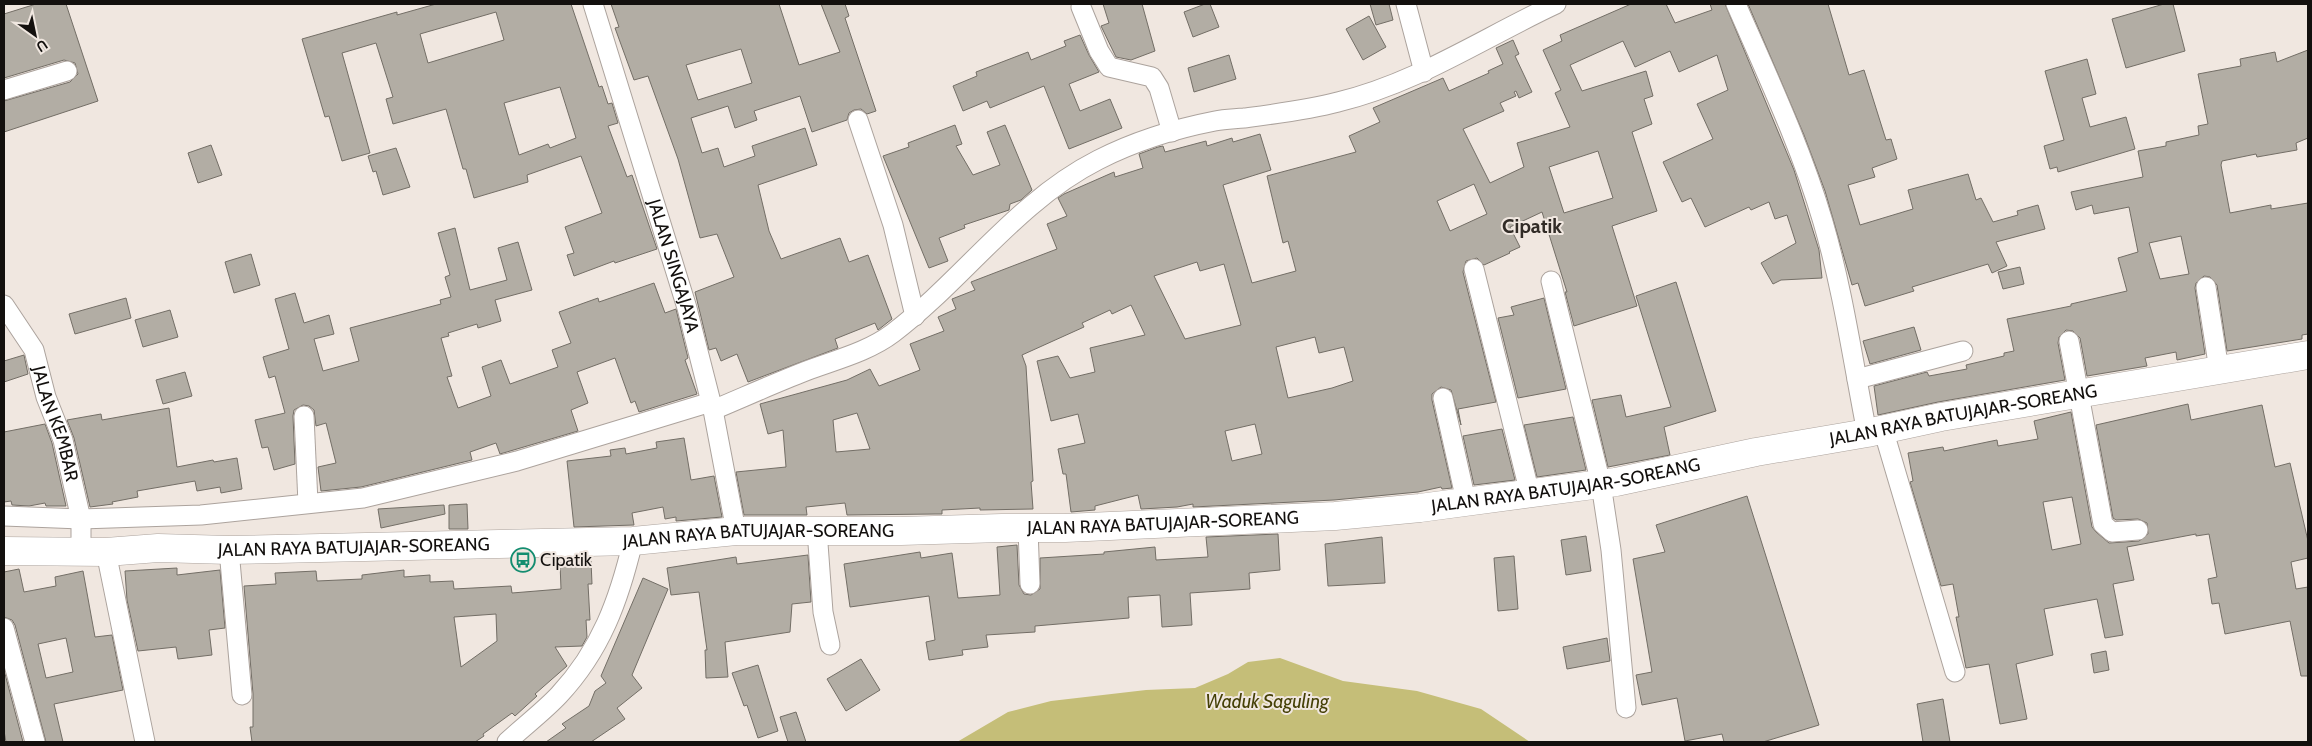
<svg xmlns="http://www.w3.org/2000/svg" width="2312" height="746" font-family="Cabin,sans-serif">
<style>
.water{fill:#c5be78}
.building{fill:#b2ada4;stroke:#736e66;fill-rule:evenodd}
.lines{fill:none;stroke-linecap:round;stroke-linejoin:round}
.minor-casing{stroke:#aca39d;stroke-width:21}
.highway-casing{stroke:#aca39d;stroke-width:29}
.minor{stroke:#fff;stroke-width:19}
.highway{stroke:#fff;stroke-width:28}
.labels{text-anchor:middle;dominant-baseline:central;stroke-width:4;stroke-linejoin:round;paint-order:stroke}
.street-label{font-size:18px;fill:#13100e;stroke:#f0e7e0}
.poi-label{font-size:18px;fill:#13100e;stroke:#f0e7e0;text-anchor:start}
.water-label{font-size:19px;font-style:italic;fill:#454006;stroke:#f0e7e0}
.quarter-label{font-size:20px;font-weight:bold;fill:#312b26;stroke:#f0e7e0}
</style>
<rect width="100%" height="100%" fill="#f0e7e0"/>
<path class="water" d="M1280,658L1343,681L1417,691L1481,709L1530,742H957L1008,712L1051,701L1146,690L1195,688L1228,674L1248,662Z"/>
<g class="building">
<path d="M36,4H66L98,101L4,132V101L70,82L78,74L75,63L64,60L4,78V14Z"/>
<path d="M436,4H571L599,87L602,86L608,104L612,103L618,123L608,126L627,177L632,175L657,249L615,263L614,261L574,276L567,255L574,253L565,227L602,213L581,156L527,175L528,182L474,198L466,169H463L446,109L393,124L386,99L393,97L376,43L342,53L370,153L342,161L329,116L325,117L302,39L397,12V15ZM496,12L504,40L428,63L420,34ZM560,87L576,138L550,148L548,144L519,155L504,103Z"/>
<path d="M611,4H779L799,65L840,52L821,4H845L849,16L845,18L876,111L867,114L861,109L854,110L849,113L847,120L812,132L800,96L754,111L757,120L735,128L728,106L691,118L702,153L718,148L724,167L755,156L752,146L805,128L817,165L758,185L769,231L781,259L840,238L849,262L868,255L892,319L878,330L875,323L835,339L838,348L748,382L737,354L721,361L716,348L709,350L695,292L734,277L717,234L700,238L678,159L648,76L634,80L615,28L619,27ZM741,49L752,83L698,100L686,65Z"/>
<path d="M1103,4H1142L1155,51L1131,60L1116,57L1101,26L1109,23Z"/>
<path d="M1205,4H1210L1219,27L1193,37L1184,12Z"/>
<path d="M1370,4H1389L1393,20L1376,25Z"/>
<path d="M1631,4H1666L1675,23L1712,10L1710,4H1725L1794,170L1819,250L1822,278L1781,280L1773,284L1761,263L1796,243L1787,215L1775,219L1769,202L1751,210L1749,207L1705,227L1691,198L1682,202L1663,162L1713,139L1697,104L1728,90L1717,55L1679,72L1670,51L1635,67L1623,41L1570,65L1582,91L1646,71L1653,96L1644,99L1652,124L1632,132L1657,211L1612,226L1637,306L1574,326L1565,292H1567L1542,212L1510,227L1520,247L1509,252L1510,253L1484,265L1477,258L1466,261L1463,272L1496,402L1458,409L1461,425L1451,390L1441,387L1432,394V400L1452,488L1442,489L1441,487L1418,492L1334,500L1193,507V504L1177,507L1141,509L1138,495L1095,506V510L1071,512L1066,474H1063L1058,449L1085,443L1078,414L1051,421L1037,361L1058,356L1070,378L1095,372L1090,348L1145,335L1131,305L1112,314L1110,310L1082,323L1084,327L1022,355L1026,366L1033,481L1031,482L1033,509L980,510V508L942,510V514H935L847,515L845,503L806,507L807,515H744L736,472L786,467L783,430L768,434L760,404L847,380L870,369L879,386L920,370L910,344L944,331L938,317L956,309L952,299L975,290L971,282L1057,249L1047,224L1067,216L1058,198L1064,194L1114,172L1115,177L1143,168L1139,154L1158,147L1163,146L1165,152L1206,141L1207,146L1232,138L1233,142L1260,134L1271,170L1223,185L1252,283L1296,271L1288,241L1283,243L1267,176L1356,152L1349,136L1380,122L1373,108L1443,78L1449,91L1489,73L1488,71L1503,64L1496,48L1513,40L1519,54L1515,56L1532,92L1519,98L1516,91L1514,92L1516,96L1500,103L1504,111L1463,129L1490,183L1524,167L1517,143L1570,127L1555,93L1561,90L1543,50L1562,41L1560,35ZM1598,151L1613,198L1564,213L1549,167ZM1474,184L1487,214L1450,231L1437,201ZM1197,262L1200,271L1224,264L1241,325L1185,339L1154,276ZM1315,337L1319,353L1344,347L1353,381L1332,388L1288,398L1276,347ZM857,413L870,449L836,452L833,420ZM1255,424L1262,454L1232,461L1225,431Z"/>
<path d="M1748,4H1828L1849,75L1864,70L1886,140L1891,139L1897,159L1872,168L1875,177L1848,185L1860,225L1913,209L1908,190L1968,174L1976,200L1981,198L1993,222L2018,215L2017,211L2038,205L2045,229L1996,242L2007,266L1992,273L1988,264L1912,287L1914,291L1865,306L1858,283L1852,285L1825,191L1804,135Z"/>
<path d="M2164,4H2173L2185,51L2126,68L2112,19Z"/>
<path d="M1369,16L1386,47L1363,60L1346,29Z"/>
<path d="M1080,35L1089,55L1099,72L1069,84L1080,111L1110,99L1122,128L1069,149L1044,86L990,108L987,101L963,111L953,86L977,76L976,72L1028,52L1031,60L1066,46L1064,41Z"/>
<path d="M2308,50V138L2296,143L2297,150L2257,157L2256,154L2222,161L2221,165L2230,213L2271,205V209L2308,203V334L2302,335V339L2227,351L2217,285L2210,277L2204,276L2196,283L2195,288L2205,354L2177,360L2176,352L2145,358L2147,366L2087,376L2080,338L2073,331L2066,330L2059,337L2058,343L2065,380L1938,402L1878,415L1874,386L1927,372L1929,376L1967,369L1966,365L2004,356V353L2014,351L2007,319L2071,306V304L2127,291L2118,258L2138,252L2129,207L2094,214L2092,205L2076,210L2071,192L2143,177L2138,151L2166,146V142L2199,135L2198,126L2208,124L2198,74L2241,66L2240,59L2275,52L2277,62ZM2181,236L2189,274L2160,279L2149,243Z"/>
<path d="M1229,55L1236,79L1194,92L1188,68Z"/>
<path d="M2087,59L2096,94L2082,98L2090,127L2126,117L2135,149L2058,172L2057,167L2050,169L2044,146L2064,140L2045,71Z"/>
<path d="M955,125L962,144L956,146L973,175L1000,165L987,132L1005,125L1032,190L1021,200L1010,204L1009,210L964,225L965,228L939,238L948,261L929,268L883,156L909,147L908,143Z"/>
<path d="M211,145L222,175L198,183L188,153Z"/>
<path d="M396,148L410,187L383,195L376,171L373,172L368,156Z"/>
<path d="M455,228L470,290L507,280L498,248L518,242L532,290L495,300L501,321L478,328L477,324L448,333L449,336L441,338L452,376L447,377L458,408L491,396L482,367L501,360L510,384L558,367L552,350L571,343L559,312L598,298L599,302L654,283L665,313L676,309L688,358L685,360L697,394L639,412L635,401L631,403L615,358L577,372L588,403L571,410L578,431L500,454L496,443L470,452L472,460L361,487L321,491L318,467L336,463L326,423L316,426L314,410L309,406L303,405L294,410L293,416L295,464L274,470L268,447L262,448L255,420L285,413L275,376L269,378L263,357L289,349L275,299L295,293L304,323L329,315L334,334L314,339L323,371L359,361L350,328L441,304L440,300L451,297L445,277L450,275L438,233Z"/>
<path d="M251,254L260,285L234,293L225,262Z"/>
<path d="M2020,267L2024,284L2003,289L1998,272Z"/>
<path d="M1676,282L1716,411L1664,427L1670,455L1608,467L1592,400L1621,395L1626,417L1671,407L1636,296Z"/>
<path d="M126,298L131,318L75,334L69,314Z"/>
<path d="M1544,298L1566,389L1518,398L1498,318L1514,315L1511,307Z"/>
<path d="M170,310L178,337L143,347L135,320Z"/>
<path d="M1914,327L1921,350L1870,364L1863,341Z"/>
<path d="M24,355L28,374L4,382V361Z"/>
<path d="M185,372L192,396L163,404L156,380Z"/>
<path d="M2188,404L2191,420L2262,405L2275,467L2290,463L2308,541V558L2291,562L2296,589L2308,587V676H2301L2290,621L2225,634L2219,603L2212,604L2208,579L2217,577L2209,534L2196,536V534L2127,547L2134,580L2113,584L2123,635L2105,638L2097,599L2044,609L2053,655L2016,664L2027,719L2000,724L1989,664L1966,668L1956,617H1959L1953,584L1941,586L1910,482L1913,481L1908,453L1943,447L1944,451L1997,440L1998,446L2038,439L2034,421L2071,412L2092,527L2096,532L2109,543L2139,541L2148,534L2147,523L2138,519L2116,520L2113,518L2096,425ZM2072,497L2081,544L2052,550L2043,502Z"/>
<path d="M169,408L177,467L213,460L214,462L237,458L242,489L221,493L220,487L197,491L195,481L137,491L138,497L112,502L113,504L90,507L74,438L67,420L101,414L102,420Z"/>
<path d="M1573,417L1586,470L1537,477L1524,425Z"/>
<path d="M45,424L52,443L66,506H46L45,503L29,506L12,505L11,501L4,502V432Z"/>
<path d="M1502,429L1515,480L1474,485L1463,436Z"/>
<path d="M684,438L691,480L714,476L722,517L676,521V517L665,519L663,507L632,513L634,525L574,527L567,461L611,456L610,450L625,448L626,454L657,448L656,442Z"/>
<path d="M1747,496L1819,725L1763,742H1724L1722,734L1685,741L1677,698L1642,705L1636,675L1652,672L1633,559L1665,552L1656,525Z"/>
<path d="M467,504L468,529H449V505Z"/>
<path d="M444,505L445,514L381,528L378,509Z"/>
<path d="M1278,534L1280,570L1249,573L1250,589L1190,593L1192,625L1162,627L1160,595L1128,597L1129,618L1035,626V632L986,635L988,647L962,650L963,655L929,660L926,642L935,640L929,596L850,607L844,564L920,552L921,558L952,553L958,598L1000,595L997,547L1017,545L1019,585L1024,594L1031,595L1040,589V558L1104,554V552L1155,547L1156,560L1208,557L1206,537Z"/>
<path d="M1586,536L1591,571L1566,575L1561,540Z"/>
<path d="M1382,537L1385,583L1328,586L1325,544Z"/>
<path d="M808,555L811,602L792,604L790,632L725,642L728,677L706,678L705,650H707L699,592L671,595L667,568L736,557L737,564Z"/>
<path d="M1514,556L1518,609L1498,611L1494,558Z"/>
<path d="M591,561L592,584H588L590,620H586L587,637L582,646L555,647L567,666L535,694L537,696L515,716L512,713L483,734L484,736L475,742H252L250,727H253V694L244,586L276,584L275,573L316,571L317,581L362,579V575L404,570V577L430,575V582L453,581L454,589L511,586L512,593L561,589L560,563ZM496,614L497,641L461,667L454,617Z"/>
<path d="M177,568V575L220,570L225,628L209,630L212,655L178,659L176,647L138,651L127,600L125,571Z"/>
<path d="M19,569L24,592L56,586L55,577L83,571L95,637L112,635L123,690L54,704L63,742H46L15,625L12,620L4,617V572ZM66,638L73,672L46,678L38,644Z"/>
<path d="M643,578L668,589L632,675L642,688L617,708L625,719L591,742H546L566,728L562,724L589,706L595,691L606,683L601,676Z"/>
<path d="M1607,638L1610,661L1567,669L1563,647Z"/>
<path d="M2106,651L2109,670L2094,673L2091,654Z"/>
<path d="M861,659L880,690L846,711L827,679Z"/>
<path d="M758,665L778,731L758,738L747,705L744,706L732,673Z"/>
<path d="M4,670L23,742H6L4,731Z"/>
<path d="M1943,699L1950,742H1923L1917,704Z"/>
<path d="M796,712L806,742H788L780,717Z"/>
</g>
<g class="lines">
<g class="minor-casing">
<g id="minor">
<path id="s1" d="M593,4L687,308L713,410L736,531"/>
<path d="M1406,4L1424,72"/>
<path d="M1736,4C1767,75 1801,147 1823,222C1843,290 1853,362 1867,433"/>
<path d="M1081,7L1099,51L1109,67L1152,77L1159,88L1172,132"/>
<path d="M4,90L67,71"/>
<path d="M858,120L893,225L915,316"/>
<path d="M1474,269L1530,494"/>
<path d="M1551,281L1601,484L1611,550L1626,708"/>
<path d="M2206,287L2219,370"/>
<path id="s2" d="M4,305L34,350L46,397L63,440L81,519V551"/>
<path d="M2069,341L2103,524L2112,532L2138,530"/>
<path d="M1857,379L1963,351"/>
<path d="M1443,398L1466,501"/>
<path d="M713,410C744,397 775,383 806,371C835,360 868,352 893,333C964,279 1017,201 1098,160C1135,141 1174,129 1215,121C1225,119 1234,119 1244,118C1275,114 1308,110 1338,102C1417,83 1483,38 1556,4"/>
<path d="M304,416L308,503"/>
<path d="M1883,429L1955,672"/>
<path d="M4,516L81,519L201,515L363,498L517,461L711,402"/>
<path d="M1028,528L1030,584"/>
<path d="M817,530L823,612L830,645"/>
<path d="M229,550L242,695"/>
<path d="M106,552L145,742"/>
<path d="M4,628L35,742"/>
<path d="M507,742C524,726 543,712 559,695C601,650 619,600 633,541"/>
</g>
</g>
<g class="highway-casing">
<g id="highway">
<path id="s3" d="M4,551L106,552L158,548L229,550L633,541L736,531H901L1002,528H1065L1335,516L1420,508L1616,482L1756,452L1867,433L1941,417L2308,355"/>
</g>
</g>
<use href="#minor" class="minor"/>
<use href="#highway" class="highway"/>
</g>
<defs>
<g id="bus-ring" transform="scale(1.25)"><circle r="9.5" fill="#f0e7e0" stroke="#148d70" stroke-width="1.5"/><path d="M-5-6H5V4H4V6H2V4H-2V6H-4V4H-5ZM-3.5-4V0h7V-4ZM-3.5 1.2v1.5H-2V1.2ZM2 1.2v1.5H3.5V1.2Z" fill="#148d70"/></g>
</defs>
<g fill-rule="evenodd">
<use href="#bus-ring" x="523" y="560"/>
</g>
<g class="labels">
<g class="street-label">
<text stroke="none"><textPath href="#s1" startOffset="274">JALAN SINGAJAYA</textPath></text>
<text stroke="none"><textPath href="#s3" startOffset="1969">JALAN RAYA BATUJAJAR-SOREANG</textPath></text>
<text stroke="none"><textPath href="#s2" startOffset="131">JALAN KEMBAR</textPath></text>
<text stroke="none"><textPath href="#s3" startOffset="1565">JALAN RAYA BATUJAJAR-SOREANG</textPath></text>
<text stroke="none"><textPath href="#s3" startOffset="1160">JALAN RAYA BATUJAJAR-SOREANG</textPath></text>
<text stroke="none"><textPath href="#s3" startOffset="755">JALAN RAYA BATUJAJAR-SOREANG</textPath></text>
<text stroke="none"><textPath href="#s3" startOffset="350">JALAN RAYA BATUJAJAR-SOREANG</textPath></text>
</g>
<g class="poi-label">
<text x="540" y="560">Cipatik</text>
</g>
<g class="water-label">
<text x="1267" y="701">Waduk Saguling</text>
</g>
<g class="quarter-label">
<text x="1532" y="226">Cipatik</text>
</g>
</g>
<rect width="2312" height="746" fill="none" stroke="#13100e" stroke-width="10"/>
<g transform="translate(35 35) rotate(147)" stroke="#f0e7e0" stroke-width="4" paint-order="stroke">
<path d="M0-4L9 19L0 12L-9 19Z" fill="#13100e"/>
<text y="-8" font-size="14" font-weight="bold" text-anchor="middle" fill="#13100e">U</text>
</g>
</svg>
